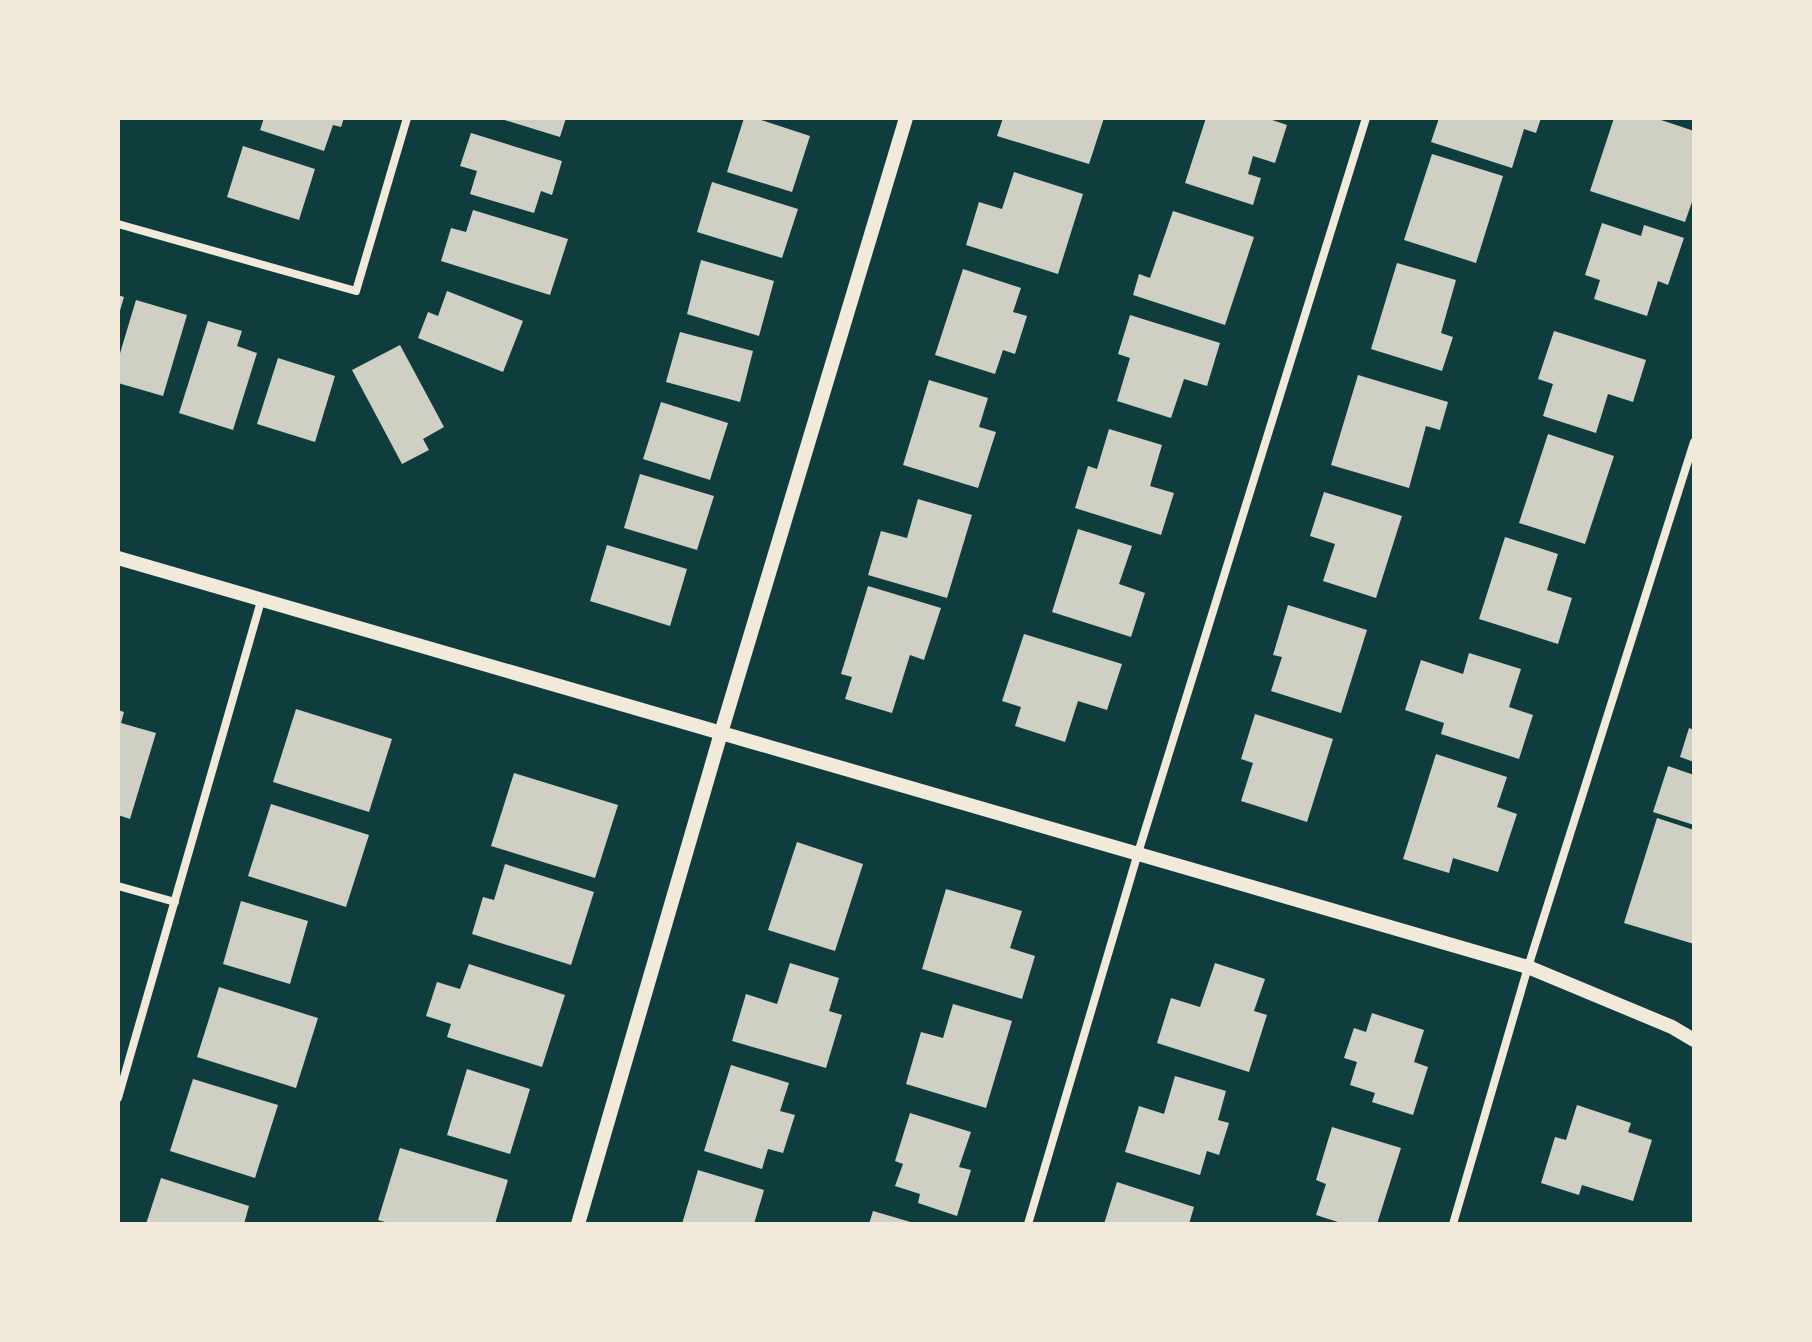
<svg xmlns="http://www.w3.org/2000/svg" width="1812" height="1342" font-family="Rubik,sans-serif">
<style>
.building{fill:#cfcfc3}
.lines{fill:none;stroke-linecap:round;stroke-linejoin:round}
.minor{stroke:#f1e9da;stroke-width:8}
.tertiary{stroke:#f1e9da;stroke-width:14}
</style>
<rect width="100%" height="100%" fill="#0f3d3e"/>
<g class="building">
<path d="M264,118H344L341,127L333,125L324,151L260,130Z"/>
<path d="M498,118H566L560,137Z"/>
<path d="M744,118H755L810,136L792,192L727,172Z"/>
<path d="M1003,118H1104L1089,164L997,136Z"/>
<path d="M1206,118H1266L1287,125L1275,163L1253,156L1248,174L1261,178L1253,205L1185,183Z"/>
<path d="M1439,118H1541L1536,133L1524,129L1512,168L1431,142Z"/>
<path d="M1614,118H1655L1694,131V196L1685,222L1590,191Z"/>
<path d="M471,133L562,161L552,195L541,191L534,213L470,194L477,171L460,166Z"/>
<path d="M243,146L315,169L299,220L227,197Z"/>
<path d="M1432,154L1503,176L1476,263L1404,240Z"/>
<path d="M1014,172L1083,194L1058,274L966,245L979,202L1002,209Z"/>
<path d="M712,182L798,209L782,258L697,232Z"/>
<path d="M473,210L568,239L550,295L441,261L451,228L466,232Z"/>
<path d="M1173,211L1254,237L1225,325L1133,295L1139,274L1150,278Z"/>
<path d="M1602,223L1641,236L1644,225L1684,238L1668,285L1658,281L1647,316L1594,299L1600,280L1585,275Z"/>
<path d="M701,260L774,281L759,336L687,314Z"/>
<path d="M1397,263L1456,280L1441,333L1453,337L1442,371L1371,349Z"/>
<path d="M963,269L1021,288L1013,312L1027,316L1015,354L1003,350L995,374L935,355Z"/>
<path d="M447,291L523,321L503,372L418,338L428,312L438,316Z"/>
<path d="M118,295L124,297L119,314H118Z"/>
<path d="M136,300L187,315L163,396L118,383V360Z"/>
<path d="M1130,315L1220,343L1207,386L1184,379L1171,418L1117,401L1130,358L1118,354Z"/>
<path d="M208,321L242,331L237,346L257,353L233,430L179,413Z"/>
<path d="M1554,331L1646,360L1633,402L1608,394L1596,433L1543,416L1553,384L1538,379Z"/>
<path d="M680,332L753,351L740,402L666,382Z"/>
<path d="M400,345L444,427L423,439L429,450L402,464L352,370Z"/>
<path d="M278,358L335,376L315,442L257,424Z"/>
<path d="M1358,375L1448,402L1440,430L1426,426L1409,488L1331,465Z"/>
<path d="M929,380L988,398L979,427L996,432L978,488L903,465Z"/>
<path d="M661,402L728,423L710,480L643,459Z"/>
<path d="M1109,429L1162,445L1150,486L1174,493L1161,535L1075,508L1088,466L1097,469Z"/>
<path d="M1548,434L1614,456L1585,544L1519,523Z"/>
<path d="M640,474L714,496L697,550L624,528Z"/>
<path d="M1324,492L1402,516L1376,598L1323,581L1335,544L1310,536Z"/>
<path d="M918,499L972,515L947,598L868,575L881,531L907,538Z"/>
<path d="M1078,529L1132,546L1119,584L1145,593L1131,637L1052,612Z"/>
<path d="M1505,537L1558,554L1547,590L1572,598L1558,644L1479,619Z"/>
<path d="M607,545L687,569L670,626L590,601Z"/>
<path d="M868,586L941,608L924,660L910,655L892,713L845,699L852,677L841,674Z"/>
<path d="M1288,605L1367,630L1341,713L1271,691L1282,657L1273,655Z"/>
<path d="M1024,634L1122,664L1107,710L1078,701L1065,742L1015,726L1021,707L1002,701Z"/>
<path d="M1469,653L1521,669L1509,707L1533,715L1519,759L1441,734L1444,723L1405,710L1421,660L1463,674Z"/>
<path d="M296,709L392,739L369,812L273,782Z"/>
<path d="M118,710L124,712L121,723L156,733L130,819L118,815Z"/>
<path d="M1255,714L1333,739L1307,822L1241,801L1253,763L1241,759Z"/>
<path d="M1689,728L1694,730V762L1680,757Z"/>
<path d="M1436,754L1507,777L1497,807L1517,814L1498,872L1453,858L1449,873L1403,859Z"/>
<path d="M1668,766L1694,775V825L1653,812Z"/>
<path d="M514,773L618,805L595,878L491,846Z"/>
<path d="M271,804L369,835L346,907L248,876Z"/>
<path d="M1657,818L1694,830V944L1624,923Z"/>
<path d="M797,842L863,864L835,951L768,930Z"/>
<path d="M505,864L594,892L571,965L472,934L483,897L494,900Z"/>
<path d="M946,889L1022,911L1010,948L1035,956L1022,999L922,969Z"/>
<path d="M241,901L308,921L290,984L223,964Z"/>
<path d="M790,963L839,978L829,1011L842,1015L826,1068L732,1041L746,994L777,1004Z"/>
<path d="M1215,963L1265,979L1254,1011L1267,1015L1249,1072L1157,1043L1171,998L1200,1007Z"/>
<path d="M469,964L565,995L542,1067L447,1037L451,1024L426,1016L437,982L460,989Z"/>
<path d="M219,987L318,1018L296,1088L197,1057Z"/>
<path d="M953,1004L1012,1021L986,1108L906,1084L921,1032L943,1038Z"/>
<path d="M1372,1013L1424,1030L1414,1062L1428,1067L1413,1115L1372,1102L1375,1093L1350,1085L1357,1062L1344,1058L1354,1028L1366,1032Z"/>
<path d="M731,1065L789,1083L780,1111L795,1115L783,1153L768,1149L762,1169L704,1151Z"/>
<path d="M467,1069L530,1089L510,1154L447,1135Z"/>
<path d="M1175,1076L1226,1091L1218,1120L1229,1123L1219,1155L1207,1151L1200,1175L1125,1152L1139,1106L1164,1114Z"/>
<path d="M193,1079L278,1105L255,1178L170,1151Z"/>
<path d="M1577,1105L1631,1123L1628,1132L1652,1140L1633,1201L1582,1185L1579,1195L1541,1183L1555,1137L1566,1140Z"/>
<path d="M910,1113L971,1132L959,1167L971,1170L957,1216L918,1203L920,1194L895,1186L903,1164L895,1161Z"/>
<path d="M1332,1127L1401,1148L1377,1224H1344L1316,1215L1326,1184L1316,1180Z"/>
<path d="M400,1148L508,1180L495,1224H392L378,1220Z"/>
<path d="M698,1170L764,1190L754,1224H682Z"/>
<path d="M161,1178L249,1206L244,1224H146Z"/>
<path d="M1117,1182L1194,1207L1189,1224H1104Z"/>
<path d="M873,1211L914,1223V1224H869Z"/>
</g>
<g class="lines">
<g class="minor">
<path d="M118,224L356,291L407,118"/>
<path d="M118,886L175,902"/>
<path d="M118,1098L261,601"/>
<path d="M1028,1224L1138,853L1366,118"/>
<path d="M1453,1224L1528,967L1694,442"/>
</g>
<g class="tertiary">
<path d="M118,558L1528,967L1672,1027L1694,1040"/>
<path d="M578,1224L721,733L906,118"/>
</g>
</g>
<rect width="1812" height="1342" fill="none" stroke="#f1e9da" stroke-width="240"/>
</svg>
